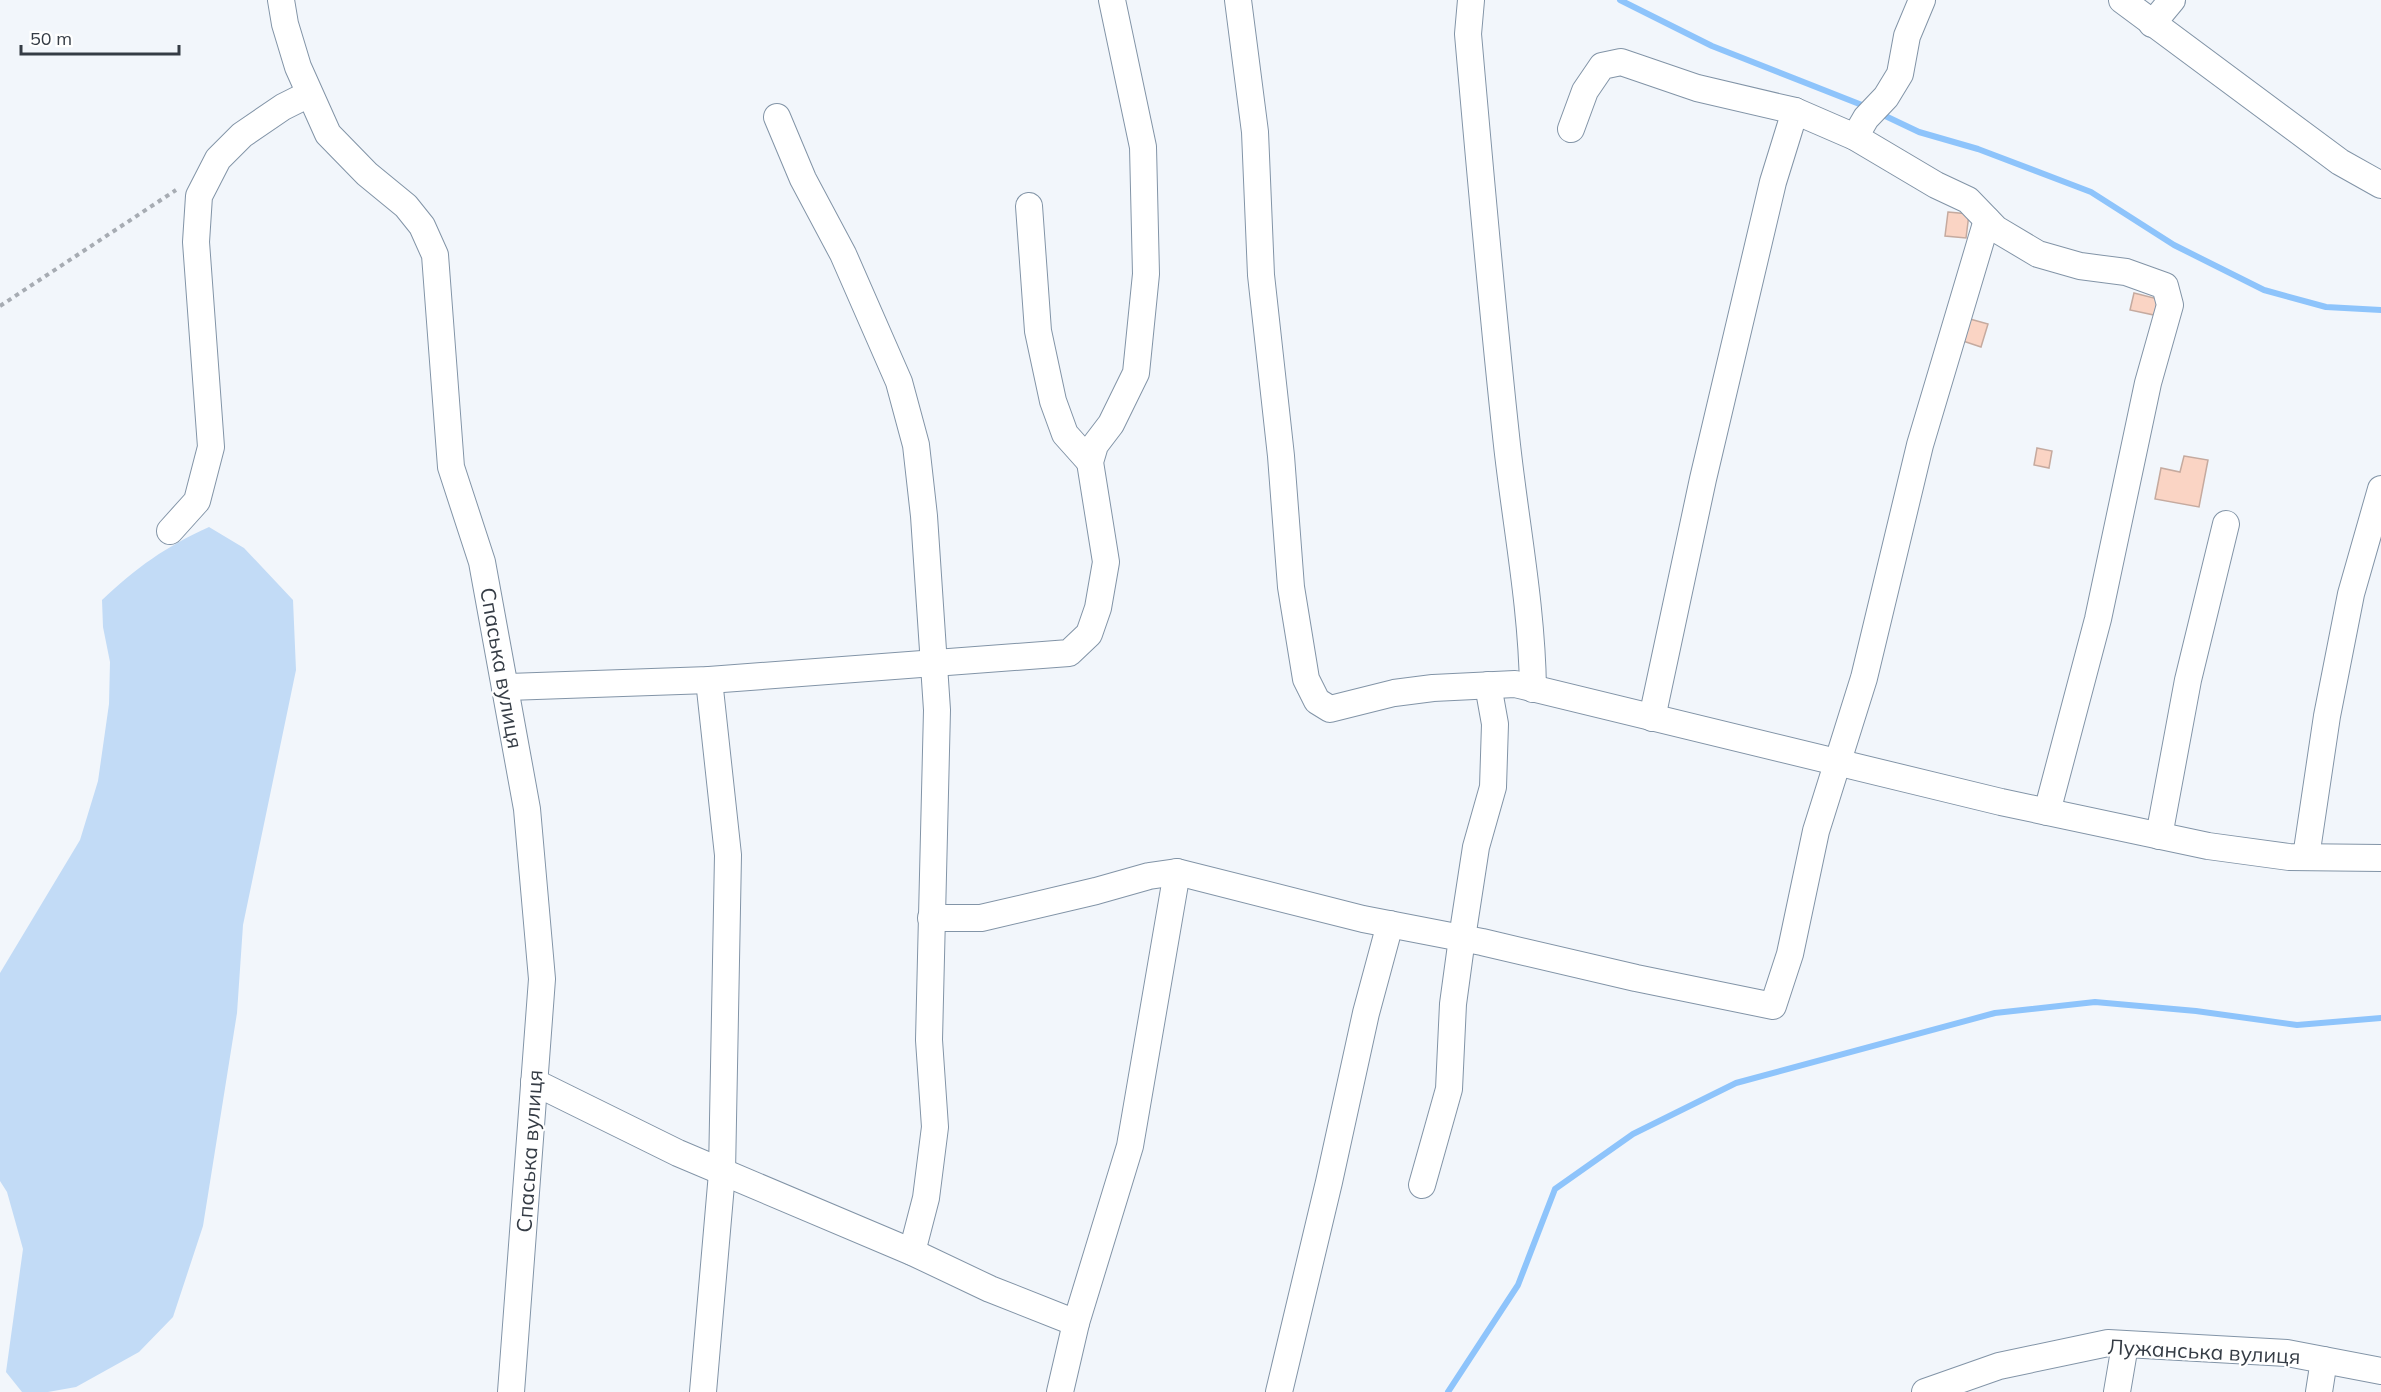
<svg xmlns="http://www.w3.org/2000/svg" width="2381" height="1392" font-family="Mulish,sans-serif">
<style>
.green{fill:#c2dbf6}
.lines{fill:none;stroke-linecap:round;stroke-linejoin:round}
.stream{stroke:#8ec4fb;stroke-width:6}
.building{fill:#fad4c4;stroke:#c5aa9f;stroke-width:1.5}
.minor-casing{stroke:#8294a7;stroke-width:28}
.path{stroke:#a7acb3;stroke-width:4;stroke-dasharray:4.5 4.5;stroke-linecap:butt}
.minor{stroke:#fff;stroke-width:26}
.labels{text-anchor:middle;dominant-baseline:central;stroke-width:4.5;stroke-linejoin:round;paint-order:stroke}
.street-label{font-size:21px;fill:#353c45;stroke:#fff}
</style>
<rect width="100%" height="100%" fill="#f2f6fb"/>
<path class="green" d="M209,527L244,548L293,600L296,670L243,925L237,1013L203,1226L173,1317L139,1352L76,1387L48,1392H22L6,1372L23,1249L7,1192L0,1181V973L80,840L98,781L109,704L110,662L103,627L102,600C137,567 165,547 209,527Z"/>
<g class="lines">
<g class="stream">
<path d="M1620,0L1712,46L1867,107"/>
<path d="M1879,113L1919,132L1978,149L2091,192L2174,245L2264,290L2326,307L2381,310"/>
<path d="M1448,1392L1518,1285L1555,1189L1633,1134L1736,1083L1995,1013L2095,1002L2196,1011L2297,1025L2381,1018"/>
</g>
</g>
<g class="building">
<path d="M1948,212L1969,214L1966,238L1945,236Z"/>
<path d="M2134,293L2158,299L2154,315L2130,310Z"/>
<path d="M1970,319L1988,324L1981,347L1963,341Z"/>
<path d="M2037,448L2052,451L2049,468L2034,465Z"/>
<path d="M2184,456L2208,460L2199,507L2155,499L2161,468L2180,472Z"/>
</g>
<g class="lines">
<g class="minor-casing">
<g id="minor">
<path d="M281,0L285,24L298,67L328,134L367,174L406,206L422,226L435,255L451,467L482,562L527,809L542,979L511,1392"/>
<path d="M1238,0L1255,132L1261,275L1281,456L1291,587L1306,679L1317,701L1330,709L1394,693L1433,688L1515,684L2001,802L2208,846L2289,857L2381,858"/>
<path d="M1471,0L1468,34C1480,171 1492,308 1507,445C1516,526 1532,607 1533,689"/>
<path d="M2122,0L2340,162L2381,185"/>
<path d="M2152,24L2172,0"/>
<path d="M777,117L803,179L843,254L899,382L916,445L924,516L937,710L929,1040L935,1127L926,1198L912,1252"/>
<path d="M1571,129L1585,91L1602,66L1621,62L1697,88L1795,111L1855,137L1936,185L1968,200L1996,229L2038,254L2080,266L2126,272L2165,286L2170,305L2148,383L2098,619L2047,812"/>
<path d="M1855,137L1866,118L1886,97L1900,74L1907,36L1922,0"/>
<path d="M1029,206L1038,331L1053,401L1065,434L1090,462"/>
<path d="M170,531L197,501L211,447L196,242L199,196L218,159L242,135L283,107L309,94"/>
<path d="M505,687L709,680L1069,653L1089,634L1098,608L1106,562L1090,462L1095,445L1111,424L1136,373L1146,274L1143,147L1112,0"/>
<path d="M1652,718L1703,479L1773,182L1795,111"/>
<path d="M2159,836L2188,680L2226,524"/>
<path d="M2306,857L2327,716L2351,594L2381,489"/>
<path d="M931,918H981L1096,891L1149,876L1177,872L1363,919L1482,942L1636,978L1773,1006L1790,954L1816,831L1864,678L1920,445L1987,220"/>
<path d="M534,1082L678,1153L912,1252L990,1289L1076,1323"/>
<path d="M1422,1185L1449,1089L1453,1004L1462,938L1476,847L1493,787L1495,724L1488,685"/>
<path d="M703,1392L722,1173L728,855L709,680"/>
<path d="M1060,1392L1076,1323L1130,1146L1177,872"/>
<path d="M1279,1392L1329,1182L1366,1013L1390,924"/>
<path d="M1925,1392L1999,1366L2108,1343L2287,1353L2381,1371"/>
<path d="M2117,1392L2125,1345"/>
<path d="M2319,1392L2324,1360"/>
</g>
</g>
<path class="path" d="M0,306L176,190"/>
<use href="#minor" class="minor"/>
</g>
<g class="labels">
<g class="street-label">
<text transform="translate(502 668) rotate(80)">Спаська вулиця</text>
<text transform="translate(529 1151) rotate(-86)">Спаська вулиця</text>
<text transform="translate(2204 1351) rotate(3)">Лужанська вулиця</text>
</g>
</g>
<path d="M21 45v9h158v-9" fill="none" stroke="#353c45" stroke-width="3"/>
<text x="30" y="45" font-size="18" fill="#353c45" stroke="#ffffff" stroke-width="4.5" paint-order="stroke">50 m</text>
</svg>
